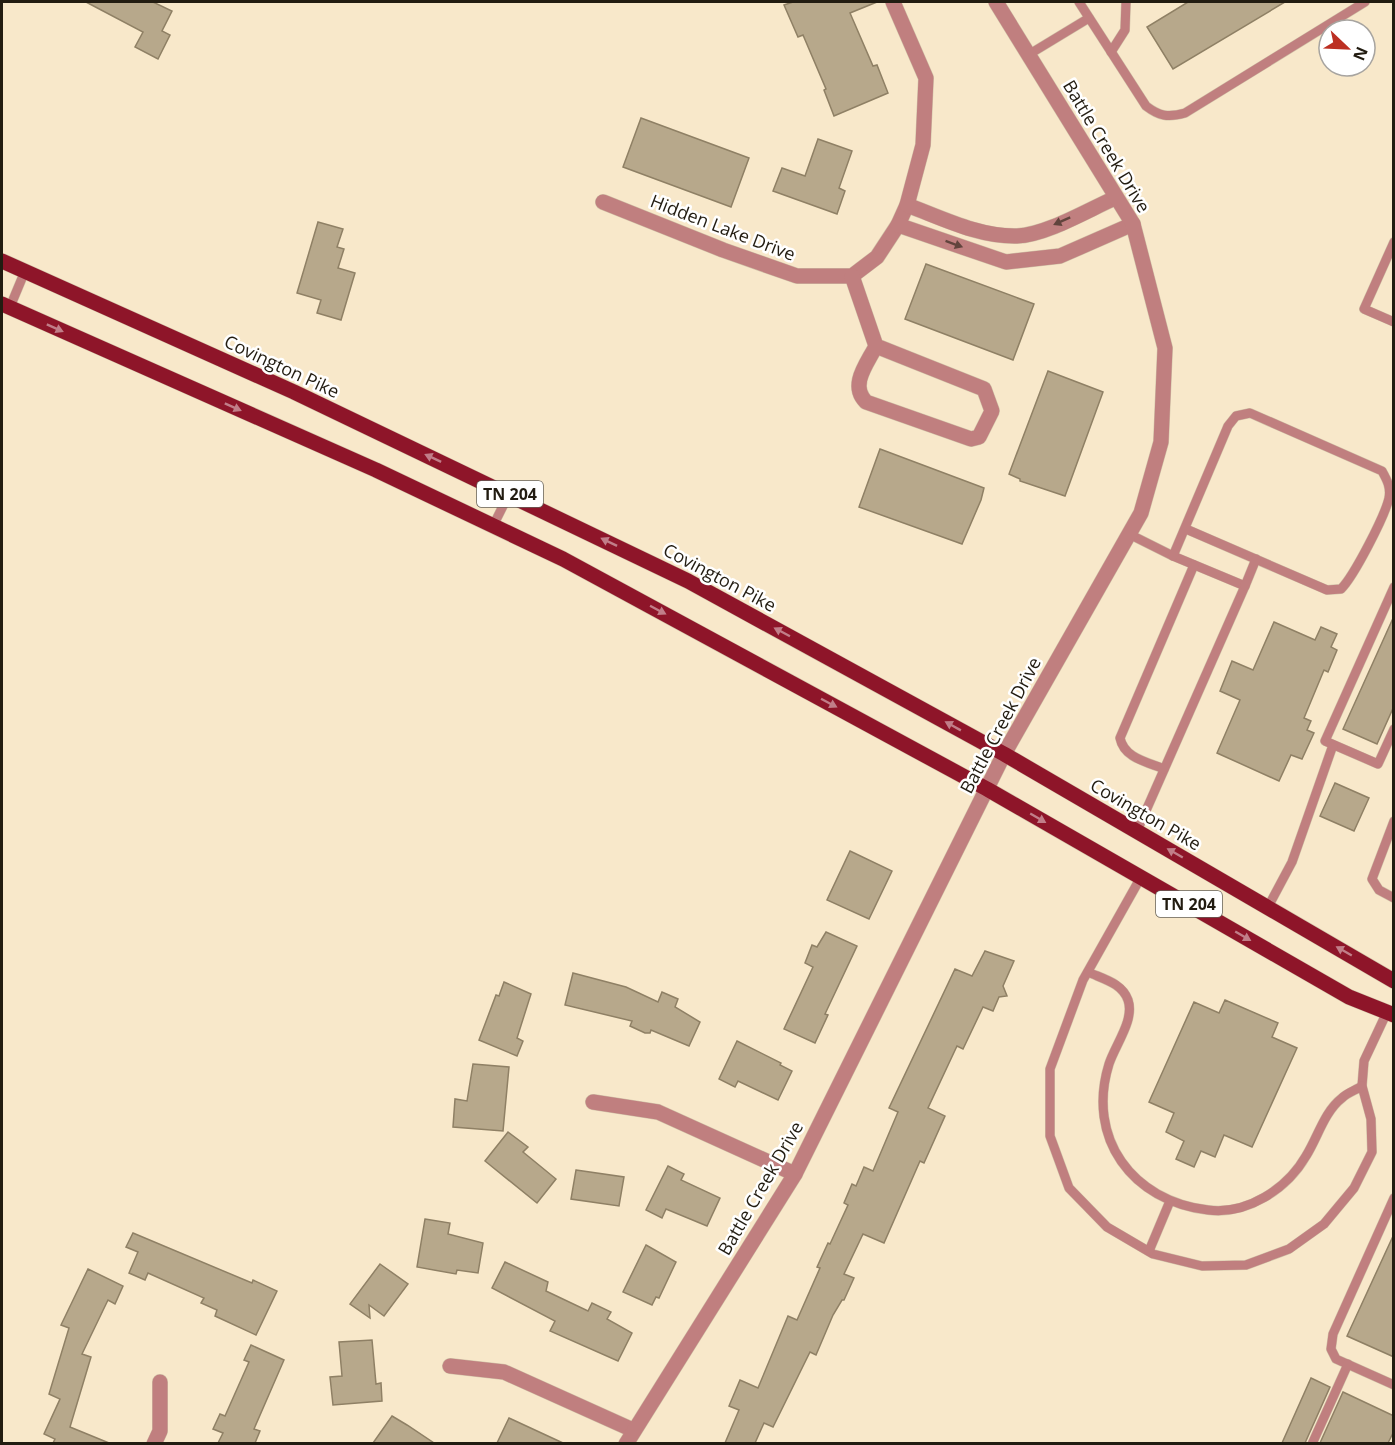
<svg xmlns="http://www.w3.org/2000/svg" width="1395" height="1445" font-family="'Open Sans',sans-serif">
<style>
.building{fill:#b7a88b;stroke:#8f8065;stroke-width:1.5}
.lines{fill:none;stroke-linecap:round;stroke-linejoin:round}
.service-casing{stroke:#d1c3a9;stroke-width:10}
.minor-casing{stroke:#d1c3a9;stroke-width:16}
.primary-casing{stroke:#d1c3a9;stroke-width:16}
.service{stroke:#c07f7f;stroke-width:9}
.minor{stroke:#c07f7f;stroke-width:15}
.primary{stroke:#8e1529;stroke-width:15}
.oneway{fill:#61443d}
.oneway2{fill:#c17e89}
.labels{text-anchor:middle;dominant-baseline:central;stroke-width:5;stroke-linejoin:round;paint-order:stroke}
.shield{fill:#fff;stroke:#646058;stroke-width:1.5}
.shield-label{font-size:16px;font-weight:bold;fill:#221c11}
.street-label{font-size:18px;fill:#221c11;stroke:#fff}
</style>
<rect width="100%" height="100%" fill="#f8e8ca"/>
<g class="building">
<path d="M86,2H153L172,11L162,31L170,35L158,59L135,47L143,32Z"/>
<path d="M793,2H877L850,13L873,66L877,65L888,93L834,116L824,90L826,89L803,35L798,37L784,5Z"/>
<path d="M1188,2H1285L1173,69L1147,27Z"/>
<path d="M641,118L749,158L731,207L623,167Z"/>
<path d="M818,139L852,151L839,188L845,191L837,214L773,191L782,168L805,176Z"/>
<path d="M318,222L343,229L337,247L344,249L338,268L355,273L341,320L317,313L321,300L297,293Z"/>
<path d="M926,264L1034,304L1013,360L905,319Z"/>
<path d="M1048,371L1103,392L1065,496L1020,481V479L1009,474Z"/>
<path d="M880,449L984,488L981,500L962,544L859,507Z"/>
<path d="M1394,616V706L1377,744L1343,729Z"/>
<path d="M1274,622L1315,640L1321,627L1337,634L1331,647L1337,650L1328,672L1324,670L1304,718L1311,721L1307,730L1314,733L1302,759L1291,755L1279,781L1217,753L1240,700L1220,691L1232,661L1253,670Z"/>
<path d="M1335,783L1369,798L1354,831L1320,816Z"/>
<path d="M850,851L892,871L869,919L827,900Z"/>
<path d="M826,932L857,946L825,1014L828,1015L815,1043L784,1029L813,967L805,963L812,945L817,947Z"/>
<path d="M985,951L1014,961L1003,986L1007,996L999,997L993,1011L983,1007L963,1049L957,1046L928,1108L945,1116L924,1163L920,1161L884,1243L863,1234L844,1274L854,1278L844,1300H842L833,1315L816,1355L810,1352L773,1427L764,1423L755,1443H725L739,1410L729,1406L740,1380L758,1388L788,1316L797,1320L820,1268L817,1267L828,1243L830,1244L848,1205L844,1203L852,1184L856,1186L864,1167L873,1171L898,1112L889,1108L955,969L972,976Z"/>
<path d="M573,973L626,987L658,1002L662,992L678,999L675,1007L700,1022L689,1046L651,1030L650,1033H645L630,1026L632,1021L565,1005Z"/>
<path d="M504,982L531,994L517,1038L523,1041L517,1056L479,1040L496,995L499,996Z"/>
<path d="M1225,1000L1278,1023L1272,1037L1297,1048L1252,1147L1224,1135L1215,1157L1201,1151L1194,1167L1176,1159L1184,1141L1166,1132L1174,1113L1149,1102L1194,1002L1219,1013Z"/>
<path d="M737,1041L781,1063L780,1065L792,1071L778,1100L738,1081L735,1087L719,1079Z"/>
<path d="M473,1064L509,1067L503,1131L453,1127L455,1099L467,1101Z"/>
<path d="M508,1132L528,1147L523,1152L556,1179L537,1203L485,1161Z"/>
<path d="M668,1166L684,1174L681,1180L720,1198L707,1226L666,1209L662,1218L646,1210Z"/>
<path d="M576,1170L624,1177L619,1206L571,1199Z"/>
<path d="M425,1219L450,1223L448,1234L483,1243L478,1273L457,1270L456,1274L417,1267Z"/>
<path d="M133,1233L252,1283L253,1280L277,1291L256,1335L215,1316L217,1310L201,1303L204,1298L148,1273L145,1280L129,1273L138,1252L126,1247Z"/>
<path d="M1394,1234V1357L1347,1336Z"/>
<path d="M646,1245L676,1262L659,1298L656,1297L652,1305L623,1292Z"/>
<path d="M505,1262L548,1282L546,1291L588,1311L592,1303L611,1312L607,1319L632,1333L618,1361L550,1331L555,1321L492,1288Z"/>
<path d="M380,1264L408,1284L384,1316L369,1305L370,1318L350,1304Z"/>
<path d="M88,1269L123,1286L115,1304L108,1300L82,1354L91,1357L70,1427L109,1443H53L55,1439L44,1434L60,1399L49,1394L69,1328L61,1325Z"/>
<path d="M372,1340L376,1384L381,1383L382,1401L333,1405L330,1377L342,1376L339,1342Z"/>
<path d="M251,1345L284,1360L254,1429L260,1431L255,1443H218L223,1433L213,1429L220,1414L225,1416L249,1362L244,1360Z"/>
<path d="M1311,1378L1330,1387L1305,1443H1282Z"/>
<path d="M1343,1392L1394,1416V1431L1388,1443H1320Z"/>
<path d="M392,1416L407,1425L434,1443H373Z"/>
<path d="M509,1418L563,1443H497Z"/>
</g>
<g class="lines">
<g class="service-casing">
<g id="service">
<path d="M1079,2L1146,106C1159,116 1168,118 1185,113L1365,2"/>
<path d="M1111,52L1125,30L1126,2"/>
<path d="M1028,55L1089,18"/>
<path d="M1394,242L1364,309L1394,322"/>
<path d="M10,307L25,271"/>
<path d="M493,526L509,494"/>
<path d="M1129,534L1173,556L1245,586L1137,831"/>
<path d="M1173,556L1228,426L1236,416L1250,413L1382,471C1387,480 1391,487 1389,498C1385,516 1354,576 1341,589L1327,590L1186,529"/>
<path d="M1245,586L1256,559"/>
<path d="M1394,587L1325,741L1378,764L1394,729"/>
<path d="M1164,769C1147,762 1124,758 1120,738L1194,565"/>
<path d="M1394,821L1372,879L1379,890L1394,898"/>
<path d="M1141,877L1083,980L1050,1069V1136L1069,1188L1107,1227L1153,1254L1202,1266L1246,1265L1289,1249L1324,1224L1354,1188L1372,1152L1371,1119L1362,1086L1364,1061L1387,1012"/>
<path d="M1268,907L1292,862L1333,745"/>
<path d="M1088,972C1103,979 1122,983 1128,1000C1135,1020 1115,1045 1109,1064C1086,1138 1132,1201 1208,1210C1247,1215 1287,1189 1306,1156C1318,1137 1324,1112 1342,1098C1347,1093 1356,1090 1362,1086"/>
<path d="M1394,1198L1333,1334L1331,1349L1336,1359L1394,1385"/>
<path d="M1149,1251L1170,1201"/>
<path d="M1312,1444L1348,1364"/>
</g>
</g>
<g class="minor-casing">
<g id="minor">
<path d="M603,202L723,250L797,276H852L877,257L898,225L907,205L923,145L926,78L893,2"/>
<path d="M907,205C942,218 979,237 1017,236C1046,235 1088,210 1115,198"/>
<path d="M898,225L1006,262L1060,256L1133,224"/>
<path d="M852,276L876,346L984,389L992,411L979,437L971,439L866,402C849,385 867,364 876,346"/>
<path d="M593,1102L658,1112L795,1174"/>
<path d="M450,1366L504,1372L633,1430"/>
<path d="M154,1444L160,1431V1382"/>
<path d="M626,1444L795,1174L1004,754L1141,513L1161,442L1165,348L1133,224L996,2"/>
</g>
</g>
<g class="primary-casing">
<g id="primary">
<path d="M2,261L294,392L688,581L1004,754L1394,981"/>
<path d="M2,304L376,470L563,559L987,789L1349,997L1394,1015"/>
</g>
</g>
<use href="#service" class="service"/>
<use href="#minor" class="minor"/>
<use href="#primary" class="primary"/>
</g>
<defs><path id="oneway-solid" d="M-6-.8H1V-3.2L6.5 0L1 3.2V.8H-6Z" transform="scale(1.5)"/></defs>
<g class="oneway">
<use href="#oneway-solid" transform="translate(1062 221) rotate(156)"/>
<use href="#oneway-solid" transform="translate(954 244) rotate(20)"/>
</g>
<g class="oneway2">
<use href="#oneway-solid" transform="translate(55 328) rotate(24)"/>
<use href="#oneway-solid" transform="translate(233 407) rotate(24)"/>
<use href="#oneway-solid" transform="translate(433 458) rotate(-155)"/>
<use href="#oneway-solid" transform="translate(609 542) rotate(-154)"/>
<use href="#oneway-solid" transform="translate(658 610) rotate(28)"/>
<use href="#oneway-solid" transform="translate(782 632) rotate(-152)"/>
<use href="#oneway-solid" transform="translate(829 703) rotate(28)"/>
<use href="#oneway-solid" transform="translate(953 726) rotate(-151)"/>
<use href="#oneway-solid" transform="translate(1038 818) rotate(30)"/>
<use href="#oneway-solid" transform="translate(1175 853) rotate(-150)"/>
<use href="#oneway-solid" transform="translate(1243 936) rotate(30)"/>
<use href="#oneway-solid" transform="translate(1344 951) rotate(-150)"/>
</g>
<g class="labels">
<g class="shield">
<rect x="477" y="481" width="66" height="26" rx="4.5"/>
<rect x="1156" y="891" width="66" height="26" rx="4.5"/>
</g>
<g class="shield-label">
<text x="510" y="494">TN 204</text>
<text x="1189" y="904">TN 204</text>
</g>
<g class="street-label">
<text transform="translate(1107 146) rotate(59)">Battle Creek Drive</text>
<text transform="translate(723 227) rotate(21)">Hidden Lake Drive</text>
<text transform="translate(282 366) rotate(25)">Covington Pike</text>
<text transform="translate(720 577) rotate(28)">Covington Pike</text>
<text transform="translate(1000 725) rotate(-62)">Battle Creek Drive</text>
<text transform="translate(1146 814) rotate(30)">Covington Pike</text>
<text transform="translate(760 1188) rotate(-60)">Battle Creek Drive</text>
</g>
</g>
<rect width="1395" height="1445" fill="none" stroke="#221c11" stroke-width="6"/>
<g transform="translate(1347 48) rotate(113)"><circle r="28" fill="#ffffff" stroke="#a7a4a0" stroke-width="1.5"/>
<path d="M0-4.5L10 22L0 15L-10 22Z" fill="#bc2f22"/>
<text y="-9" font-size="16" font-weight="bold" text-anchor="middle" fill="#221c11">N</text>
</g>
</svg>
